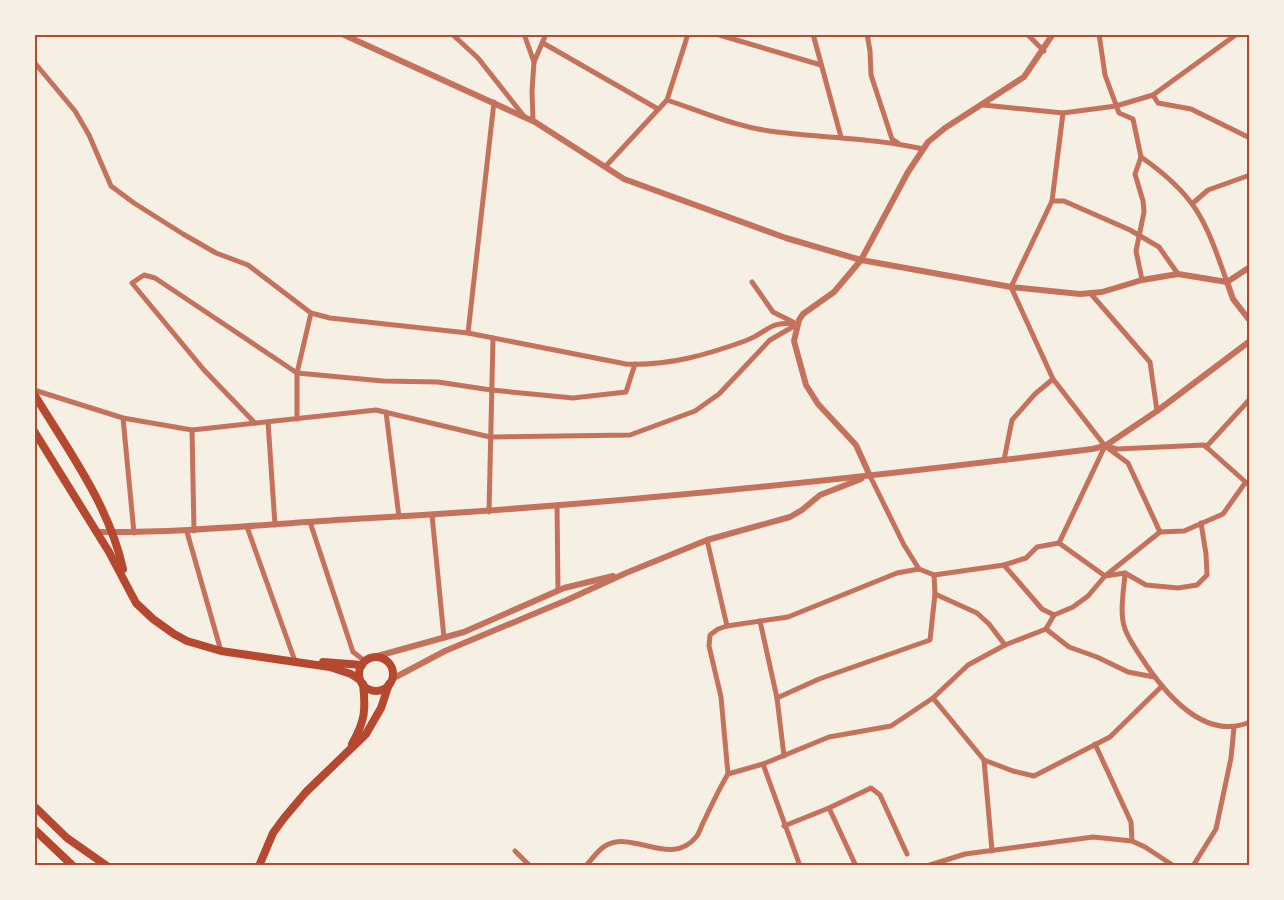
<svg xmlns="http://www.w3.org/2000/svg" width="1284" height="900" font-family="'Source Sans 3',sans-serif">
<style>
.lines{fill:none;stroke-linecap:round;stroke-linejoin:round}
.minor{stroke:#c5725c;stroke-width:5}
.tertiary{stroke:#c5725c;stroke-width:6}
.secondary{stroke:#b5482f;stroke-width:8}
.primary{stroke:#b5482f;stroke-width:8}
.neatline{fill:none;stroke:#b5482f;stroke-width:2}
</style>
<rect width="100%" height="100%" fill="#f6efe4"/>
<g class="lines">
<g class="minor">
<path d="M452,34L478,58L523,115"/>
<path d="M524,34L534,62"/>
<path d="M716,34L821,65"/>
<path d="M813,34L841,137"/>
<path d="M867,34L870,51L871,75L892,139L898,143"/>
<path d="M1027,34L1044,51"/>
<path d="M1099,34L1105,75L1119,113L1133,119L1141,157L1135,174L1143,201L1144,212L1136,251L1142,280"/>
<path d="M543,43L658,109"/>
<path d="M34,62L75,111L89,135L111,186L134,203L183,234L216,253L248,265L311,313L330,318L468,333L626,364C668,366 706,355 745,341C770,332 766,321 797,324"/>
<path d="M1153,95L1158,103L1191,109L1250,138"/>
<path d="M667,100C703,112 739,128 777,132C825,138 875,138 923,149"/>
<path d="M983,105L1063,113L1116,106L1153,95L1237,34"/>
<path d="M1063,113L1052,201L1011,287L1053,379L1105,446L1128,463L1160,532"/>
<path d="M533,121L532,91L534,62L546,34"/>
<path d="M1141,157C1197,196 1205,220 1227,282"/>
<path d="M605,167L667,100L688,34"/>
<path d="M1052,201H1064L1130,230L1159,247L1178,274"/>
<path d="M1193,203L1208,190L1250,175"/>
<path d="M752,282L773,312L793,322"/>
<path d="M1091,294L1150,362L1157,411"/>
<path d="M468,333L494,102"/>
<path d="M34,390L123,418L192,430L376,410L490,437L630,435L695,411L719,394L770,340L796,325"/>
<path d="M386,412L399,517"/>
<path d="M123,418L134,533"/>
<path d="M297,419V373L311,313"/>
<path d="M268,422L275,525"/>
<path d="M255,423L204,370L132,283L144,275L155,278L297,373L383,381L438,382L491,390L573,398L626,392L635,364"/>
<path d="M192,430L194,531"/>
<path d="M1110,447L1117,449L1204,445L1250,486"/>
<path d="M1206,447L1250,399"/>
<path d="M1004,460L1012,420L1035,394L1053,379"/>
<path d="M870,476L904,545L919,569"/>
<path d="M557,505L558,591"/>
<path d="M489,512L493,338"/>
<path d="M432,515L444,638"/>
<path d="M310,522L353,652L365,661"/>
<path d="M247,527L295,661"/>
<path d="M187,532L221,651"/>
<path d="M707,540L727,626"/>
<path d="M1059,543L1105,576L1125,573L1146,585L1178,588L1197,585L1207,575L1206,554L1201,523"/>
<path d="M1004,565L1042,609L1054,615"/>
<path d="M1125,573C1124,590 1119,613 1125,629C1128,638 1135,648 1141,657C1163,691 1203,742 1250,722"/>
<path d="M935,594L977,613L989,624L1005,645"/>
<path d="M760,621L777,698L784,756"/>
<path d="M1046,629L1069,647L1097,657L1128,672L1154,677"/>
<path d="M777,698L819,679L930,640L935,594L934,575"/>
<path d="M933,698L984,760L1013,771L1034,776L1110,737L1162,686"/>
<path d="M1095,744L1131,822L1132,841"/>
<path d="M984,760L992,851"/>
<path d="M763,764L800,866"/>
<path d="M728,774L721,697L709,646L710,635L718,629L727,626L788,617L897,573L919,569L934,575L1004,565L1026,558L1037,547L1059,543L1105,446"/>
<path d="M829,808L856,866"/>
<path d="M784,826L829,808L871,788L880,795L907,854"/>
<path d="M515,851L530,866"/>
<path d="M586,866C592,859 598,850 605,846C633,829 671,869 697,836C700,831 702,824 705,819C712,804 719,789 728,774L763,764L829,737L891,726L933,698L968,665L1005,645L1046,629L1054,615L1073,607L1088,596L1105,576L1160,532L1184,531L1223,514L1245,483"/>
<path d="M927,866L965,854L1093,837L1132,841L1145,847L1174,866"/>
<path d="M1193,866L1216,829L1231,758L1234,727"/>
</g>
<g class="tertiary">
<path d="M342,34L535,122L624,179L786,238L861,260L1011,287L1080,294L1102,292L1142,280L1178,274L1227,282L1250,267"/>
<path d="M1227,282L1233,299L1250,321"/>
<path d="M870,476L856,445L818,404L806,385L794,341L799,320L803,314L834,292L861,260L908,172L928,142L945,128L1024,77L1053,34"/>
<path d="M97,532C183,533 267,524 353,519C600,506 847,480 1092,449L1105,446L1157,411L1250,341"/>
<path d="M374,657L464,632L564,588L613,576"/>
<path d="M392,679L445,651L567,600L626,573L707,540L790,517L802,510L820,495L861,479"/>
</g>
<path class="secondary" d="M1249,866L1250,865"/>
<g class="primary">
<path d="M34,394C68,450 109,505 123,569"/>
<path d="M34,431L109,552L136,603L153,619L174,634L187,641L221,651L330,667L351,674L360,680"/>
<circle cx="376" cy="674" r="17"/>
<path d="M323,662L362,665"/>
<path d="M352,744C365,721 366,710 363,684"/>
<path d="M34,806L67,838L107,866"/>
<path d="M34,829L73,866"/>
<path d="M259,866L273,833L284,818L306,792L366,734L381,708L389,684"/>
</g>
</g>
<rect width="1284" height="900" fill="none" stroke="#f6efe4" stroke-width="72"/>
<rect x="36" y="36" width="1212" height="828" class="neatline"/>
</svg>
